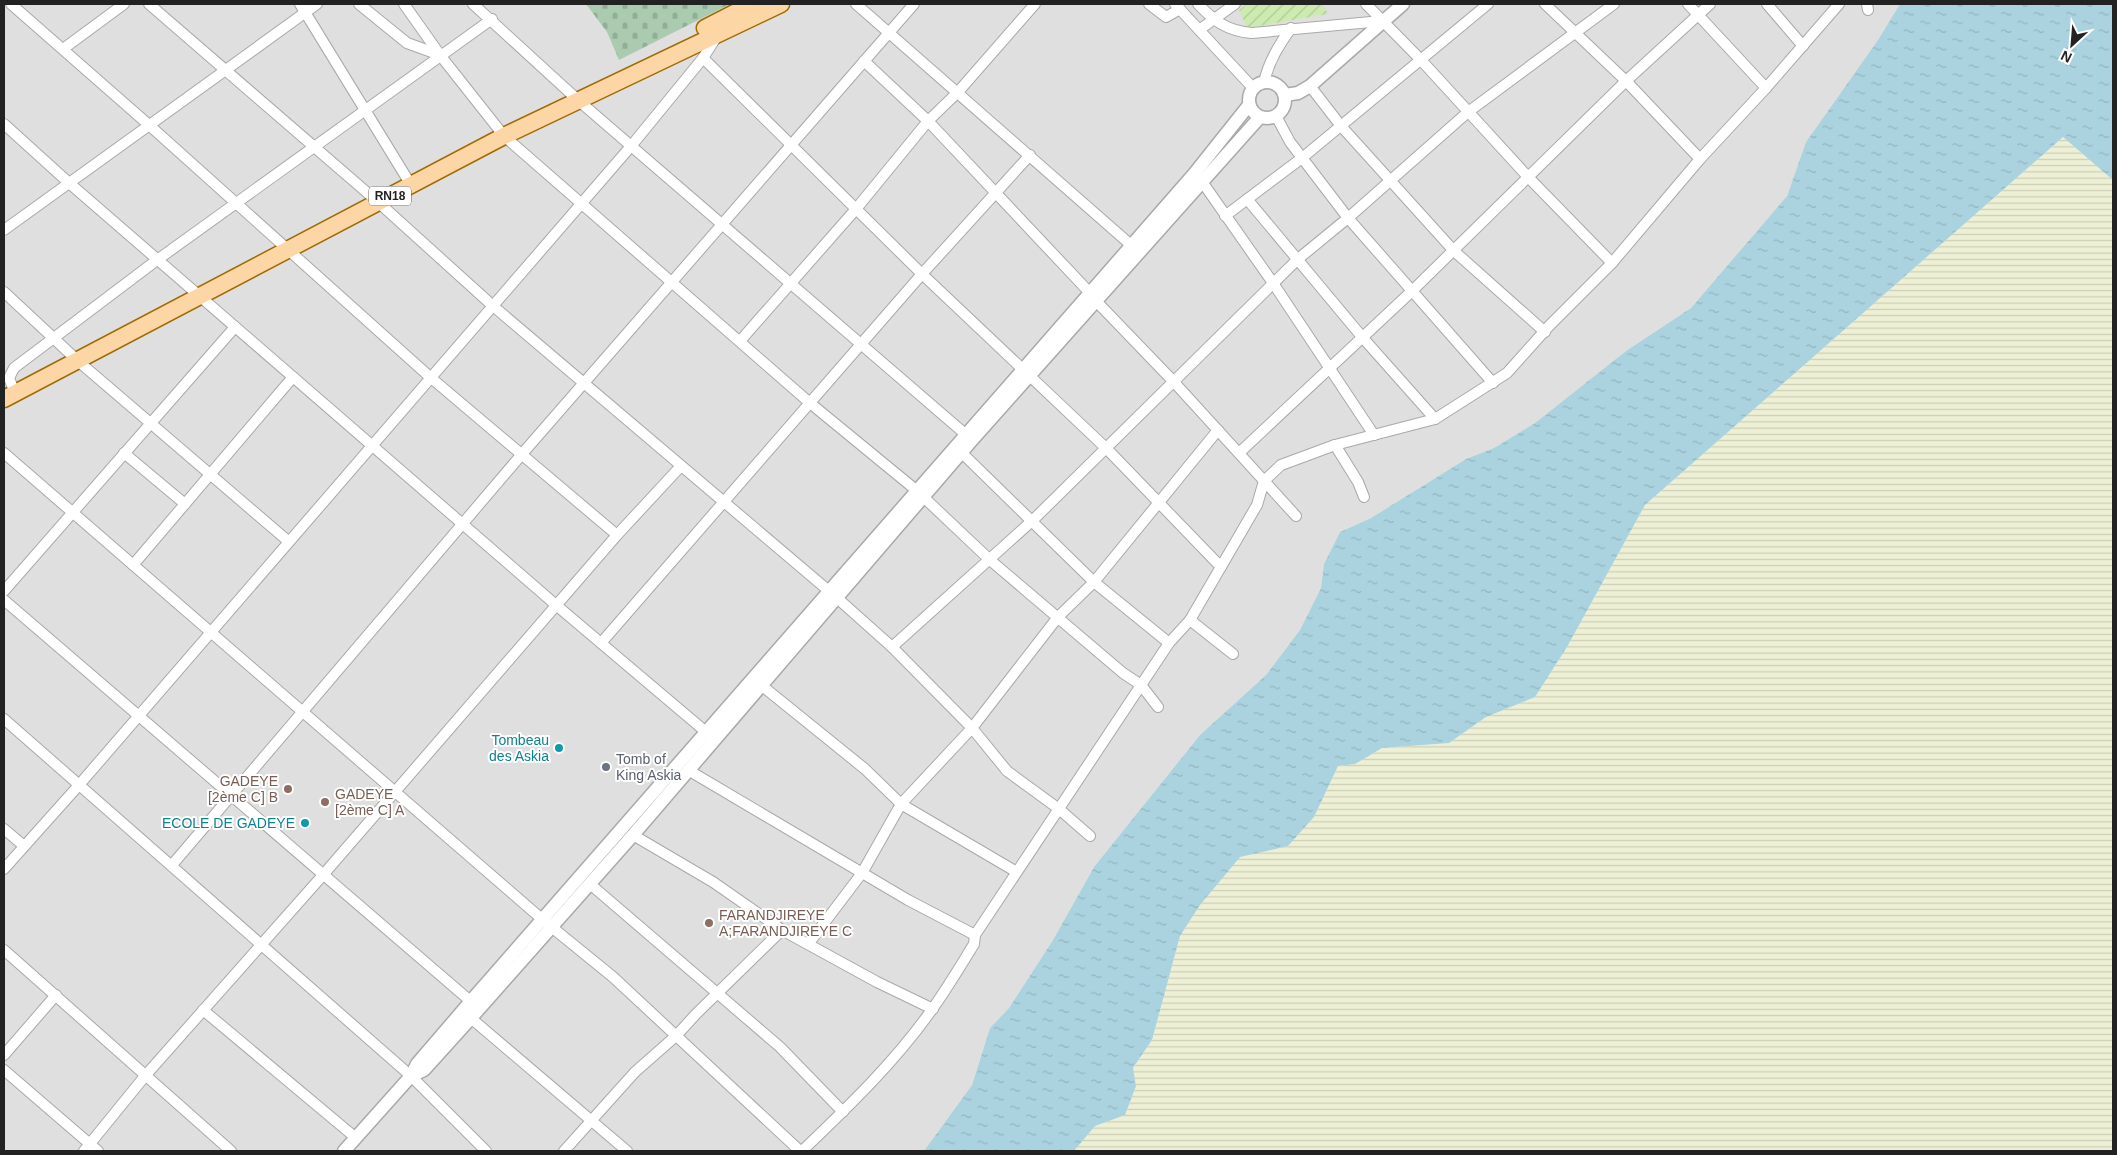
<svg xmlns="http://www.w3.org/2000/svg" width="2117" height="1155" font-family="Helvetica,sans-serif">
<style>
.residential{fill:#e0dfdf}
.farmland{fill:url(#farmland-rules)}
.cemetery{fill:url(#cemetery-stones)}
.garden{fill:url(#garden-furrows)}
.water{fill:url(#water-ripples)}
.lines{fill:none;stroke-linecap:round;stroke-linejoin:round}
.minor-casing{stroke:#a9a9a9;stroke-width:12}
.tertiary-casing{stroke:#a9a9a9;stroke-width:15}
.primary-casing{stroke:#a06b00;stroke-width:19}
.minor{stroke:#fff;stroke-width:10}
.tertiary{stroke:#fff;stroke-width:12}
.primary{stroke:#fcd6a4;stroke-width:16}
.culture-dot{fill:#0f9aa8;stroke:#fff;stroke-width:2}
.worship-dot{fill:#6b7280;stroke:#fff;stroke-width:2}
.education-dot{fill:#8d6e63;stroke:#fff;stroke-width:2}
.labels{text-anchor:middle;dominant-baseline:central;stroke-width:4;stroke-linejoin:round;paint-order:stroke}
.shield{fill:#fff;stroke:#646464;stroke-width:1}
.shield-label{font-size:12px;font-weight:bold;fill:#222}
.culture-label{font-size:14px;fill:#0d838f;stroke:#fff;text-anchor:end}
.worship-label{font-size:14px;fill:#5b616d;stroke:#fff;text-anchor:start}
.education-label{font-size:14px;fill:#785e54;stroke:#fff;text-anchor:start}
</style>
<defs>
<pattern id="farmland-rules" width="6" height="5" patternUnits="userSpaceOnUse" patternTransform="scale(1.25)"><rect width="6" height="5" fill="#eef0d5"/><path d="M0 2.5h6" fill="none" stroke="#ccceb7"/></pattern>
<pattern id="cemetery-stones" width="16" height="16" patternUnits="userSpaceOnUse" patternTransform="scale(1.25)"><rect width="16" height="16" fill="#aacbaf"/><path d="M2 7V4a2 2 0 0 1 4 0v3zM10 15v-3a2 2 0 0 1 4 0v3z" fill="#92ae96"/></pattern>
<pattern id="garden-furrows" width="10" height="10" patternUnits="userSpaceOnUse" patternTransform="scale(1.25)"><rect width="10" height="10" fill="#cdebb0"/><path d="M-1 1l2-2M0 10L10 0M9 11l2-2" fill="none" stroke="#b0c997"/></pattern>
<pattern id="water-ripples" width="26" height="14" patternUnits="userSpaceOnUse" patternTransform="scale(1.25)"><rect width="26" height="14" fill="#aad3df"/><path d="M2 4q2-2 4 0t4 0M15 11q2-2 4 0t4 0" fill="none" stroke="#92b5bf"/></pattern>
</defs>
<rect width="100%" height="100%" fill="#f2efe9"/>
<path class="residential" d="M4,4H1900L1878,40L1806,142L1787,196L1691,308L1626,351L1535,423L1494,448L1466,459L1371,518L1340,532L1324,564L1321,588L1300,630L1266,675L1200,735L1094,867L1053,940L1009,1008L990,1028L972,1085L924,1151H4Z"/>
<path class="farmland" d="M2063,137L2113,180V1151H1074L1095,1126L1125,1115L1136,1086L1133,1069L1152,1040L1180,936L1200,905L1240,856L1288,846L1314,817L1338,766L1355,764L1382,748L1449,743L1486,717L1535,697L1567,647L1645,505Z"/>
<path class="cemetery" d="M586,4H730L619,60L607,32Z"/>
<path class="garden" d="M1247,4H1323L1328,14L1247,28L1239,10Z"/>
<path class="water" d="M1900,4H2113V180L2063,137L1645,505L1567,647L1535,697L1486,717L1449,743L1382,748L1355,764L1338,766L1314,817L1288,846L1240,857L1200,905L1180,936L1152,1040L1133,1068L1136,1086L1125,1115L1095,1126L1074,1151H924L972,1085L990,1028L1009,1008L1053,940L1094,867L1200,735L1266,675L1300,630L1321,588L1324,564L1340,532L1371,518L1466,459L1494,448L1535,423L1626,351L1691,308L1787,196L1806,142L1878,40Z"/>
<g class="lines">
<g class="minor-casing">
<g id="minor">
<path d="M11,4L149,125L430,377L617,535"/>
<path d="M149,4L378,202L493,306L836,597L892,647L972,728L1007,771L1059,809L1090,836"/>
<path d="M300,4L411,185"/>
<path d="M359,4L407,43L440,55"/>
<path d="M404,4L440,55L504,136L810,403L916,490L990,560L1123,673L1141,685L1158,707"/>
<path d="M473,4L579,101L971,439"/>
<path d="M856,4L1131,245"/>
<path d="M1149,4L1166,17L1180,9"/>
<path d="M1175,4L1253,88"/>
<path d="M1198,4C1214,21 1227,31 1252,33L1382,21"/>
<path d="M1366,4L1421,60L1529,178L1612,263"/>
<path d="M1545,4L1626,81L1700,159"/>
<path d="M1688,4L1766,88"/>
<path d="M1767,4L1803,46"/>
<path d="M1867,4L1868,10"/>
<path d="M1199,30L1235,4"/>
<path d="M63,49L124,4"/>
<path d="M703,58L922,274L1107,449L1221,567"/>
<path d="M864,61L928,121L1090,293"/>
<path d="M1264,82C1269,61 1279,45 1291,28"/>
<path d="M1310,86L1341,126L1454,251L1545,332"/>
<path d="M1276,116L1290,142L1348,218L1493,383"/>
<path d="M4,124L68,182L556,605L712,737"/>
<path d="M1203,183L1273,283L1374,435"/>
<path d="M1247,199L1363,338L1435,419"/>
<path d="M1225,216L1302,158L1488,4"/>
<path d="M4,230L317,4"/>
<path d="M4,292L78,361L288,541"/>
<path d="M1096,301L1173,381L1296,516"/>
<path d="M740,341L856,209L928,121L958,92L1035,4"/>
<path d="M15,393L9,378L14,368L157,260L492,19"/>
<path d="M1335,445L1358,482L1364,497"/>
<path d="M961,452L1094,582L1169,643"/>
<path d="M4,453L543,920L613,977L800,1151"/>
<path d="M124,453L185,504"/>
<path d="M1239,453L1412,291L1626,81L1710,4"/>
<path d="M133,565L293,377"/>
<path d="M4,591L235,327"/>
<path d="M4,600L475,1005"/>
<path d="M1190,620L1233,654"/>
<path d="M601,643L922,274L1030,155"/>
<path d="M892,647L1033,520L1298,259L1348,218L1468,112L1614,4"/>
<path d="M761,685L865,769L901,804L1015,871"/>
<path d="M4,719L411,1076L486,1151"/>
<path d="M688,770L908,900L975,935"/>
<path d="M4,829L24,846"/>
<path d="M633,835L713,882L782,930L877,982L933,1009"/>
<path d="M172,865L522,454L914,4"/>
<path d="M4,869L79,785L632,145L703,58L717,36"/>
<path d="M590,884L780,1047L843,1112"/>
<path d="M809,943L862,873L901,804L972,728L1058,617L1094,582L1218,430"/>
<path d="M4,950L231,1151"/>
<path d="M203,1010L356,1138"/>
<path d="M466,1014L627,1151"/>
<path d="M4,1055L56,995"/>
<path d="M4,1070L98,1151"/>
<path d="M84,1151L145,1076L323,875L617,535L681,466"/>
<path d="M564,1151L635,1072L677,1035L696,1014L782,930"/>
<path d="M802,1151C848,1107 896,1061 933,1008C948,987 961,965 974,944L975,935L1169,643L1190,620L1257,505L1264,481L1281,465L1335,445L1435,419L1507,373L1549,326L1612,263L1700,159L1766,88L1839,4"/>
</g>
</g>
<g class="tertiary-casing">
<g id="tertiary">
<circle cx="1267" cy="100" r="18"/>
<path d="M1285,95L1298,93L1310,86L1403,4"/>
<path d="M411,1076L424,1070L471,1018L633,835L972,440L1260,117"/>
<path d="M344,1151L411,1076L417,1064L471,1001L1194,174L1249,105"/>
</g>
</g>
<g class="primary-casing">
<g id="primary">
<path d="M705,28L752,4"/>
<path d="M4,399L504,136L781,4"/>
</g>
</g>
<use href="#minor" class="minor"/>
<use href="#tertiary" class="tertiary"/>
<use href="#primary" class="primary"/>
</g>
<g class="culture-dot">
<circle cx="559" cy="748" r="5"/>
<circle cx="305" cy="823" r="5"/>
</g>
<circle class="worship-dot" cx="606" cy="767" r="5"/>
<g class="education-dot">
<circle cx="288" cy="789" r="5"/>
<circle cx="325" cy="802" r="5"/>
<circle cx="709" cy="923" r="5"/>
</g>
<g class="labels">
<rect class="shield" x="369" y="186.5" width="42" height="19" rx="4"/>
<g class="shield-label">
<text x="390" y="196">RN18</text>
</g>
<g class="culture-label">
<text x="549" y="740">Tombeau<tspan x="549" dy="16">des Askia</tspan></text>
<text x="295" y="823">ECOLE DE GADEYE</text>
</g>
<g class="worship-label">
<text x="616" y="759">Tomb of<tspan x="616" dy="16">King Askia</tspan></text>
</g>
<g class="education-label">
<text x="278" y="781" text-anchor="end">GADEYE<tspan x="278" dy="16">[2ème C] B</tspan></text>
<text x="335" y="794">GADEYE<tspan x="335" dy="16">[2ème C] A</tspan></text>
<text x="719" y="915">FARANDJIREYE<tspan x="719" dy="16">A;FARANDJIREYE C</tspan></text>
</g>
</g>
<rect width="2117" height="1155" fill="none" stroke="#222222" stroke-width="10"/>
<g transform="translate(2072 45) rotate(206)" stroke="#ffffff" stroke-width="4" paint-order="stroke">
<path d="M0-4L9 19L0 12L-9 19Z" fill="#222222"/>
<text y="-8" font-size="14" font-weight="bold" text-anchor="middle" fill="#222222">N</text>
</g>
</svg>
